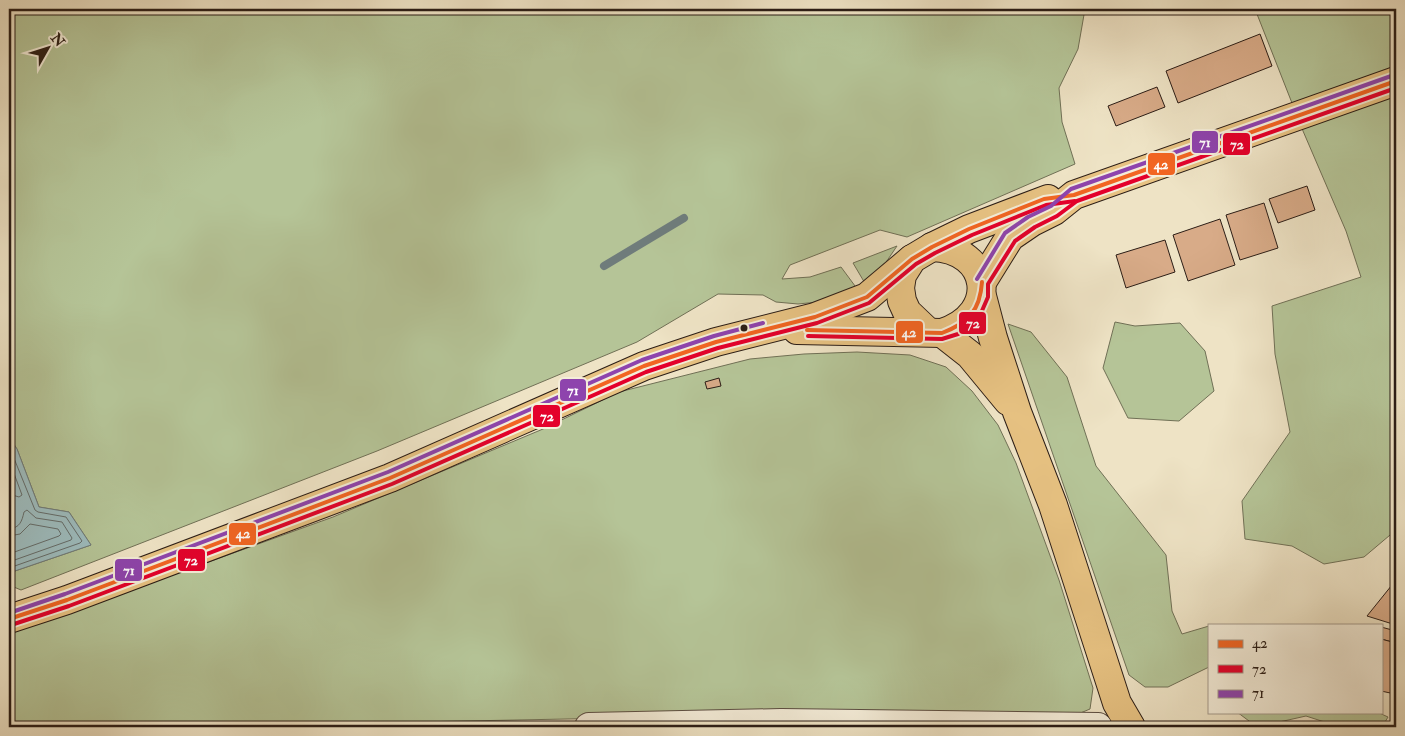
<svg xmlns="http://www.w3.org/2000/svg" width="1405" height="736" font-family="'IM FELL Double Pica',serif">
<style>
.green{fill:#b5c497;stroke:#707056}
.water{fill:#9dbcbe;stroke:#6f7c7b}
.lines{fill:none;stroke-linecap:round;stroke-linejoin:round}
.shore{stroke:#646c6a;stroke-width:1}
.stream{stroke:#6f7c7b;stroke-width:8}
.building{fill:#d8ab88;stroke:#2b1d16}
.minor-casing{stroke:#5c4e42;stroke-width:30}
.major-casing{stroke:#2b1d16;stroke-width:30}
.minor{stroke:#f4edd9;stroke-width:28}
.major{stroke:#e7c282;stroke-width:28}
.bus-1-casing{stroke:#f4edd9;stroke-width:8}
.bus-2-casing{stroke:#f4edd9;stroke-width:8}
.bus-3-casing{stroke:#f4edd9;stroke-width:8}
.bus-1{stroke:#f26522;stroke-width:4}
.bus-2{stroke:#e4002b;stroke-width:4}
.bus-3{stroke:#8e44ad;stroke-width:4}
.bus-dot{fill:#2b1d16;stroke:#f4edd9;stroke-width:2}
.line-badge{stroke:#f4edd9;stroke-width:2}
.badge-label{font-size:14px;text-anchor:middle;font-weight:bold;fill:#fff}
</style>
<rect width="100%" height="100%" fill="#eee3c5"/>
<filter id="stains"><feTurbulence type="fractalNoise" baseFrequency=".004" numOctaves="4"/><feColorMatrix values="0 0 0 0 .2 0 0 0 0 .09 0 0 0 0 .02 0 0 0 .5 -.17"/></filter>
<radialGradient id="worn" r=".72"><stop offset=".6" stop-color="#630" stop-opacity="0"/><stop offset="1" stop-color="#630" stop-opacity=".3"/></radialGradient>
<g class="green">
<path d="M9,9H1085L1078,49L1059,88L1062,122L1075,164L907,237L880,230L790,265L782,279L810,277L841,267L858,290L827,301L798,304L776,302L763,295L718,294L637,342L377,451L21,590L9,585V573L91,545L69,512L39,507L17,449L9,437Z"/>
<path d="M1255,9H1396V530L1364,557L1324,564L1292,546L1245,539L1242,501L1290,432L1275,354L1272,306L1361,277L1346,231L1303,131Z"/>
<path d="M897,246L876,277L866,285L853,263Z"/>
<path d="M1115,322L1135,326L1180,323L1205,351L1214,391L1179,421L1128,418L1103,368Z"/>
<path d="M1008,324L1031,332L1067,377L1096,466L1166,555L1172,611L1182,634L1209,626V667L1168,687H1145L1129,675Z"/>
<path d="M857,352L910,355L946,367L972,391L998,425L1016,463L1059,580L1093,688L1090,709L1066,719L617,718L315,724L278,727H9V634L333,517L543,429L619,392L750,359L804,354Z"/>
<path d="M1237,712H1377L1388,717L1382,727H1340L1306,716L1257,727Z"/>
</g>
<path class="water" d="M9,437L17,449L39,507L69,512L91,545L9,573V527L13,509L9,501Z"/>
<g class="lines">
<g class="shore">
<path d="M9,446L35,510L38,512L66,517L82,541L80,543L9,568"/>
<path d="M9,460L22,495L19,497L9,494"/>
<path d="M9,529C20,528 22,521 24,512L27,510L36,518L62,522L72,538L71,540L9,562"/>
<path d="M9,536L20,534L30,524L58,529L61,534L59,536L9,554"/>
</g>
<path class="stream" d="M604,266L684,218"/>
</g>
<g class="building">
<path d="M1260,34L1272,66L1178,103L1166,71Z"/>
<path d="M1157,87L1165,107L1116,126L1108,106Z"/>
<path d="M1307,186L1315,210L1278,223L1269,199Z"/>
<path d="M1264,203L1278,248L1240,260L1226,215Z"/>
<path d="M1220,219L1235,265L1188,281L1173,235Z"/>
<path d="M1165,240L1175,272L1126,288L1116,255Z"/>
<path d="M719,378L721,386L707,389L705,382Z"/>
<path d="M1396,580V625L1367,616Z"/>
<path d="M1381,627L1396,631V643L1381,639Z"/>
<path d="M1381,639L1396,643L1395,694L1381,691Z"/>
</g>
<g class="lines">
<g class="minor-casing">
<path id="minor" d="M589,727L781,723L1098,727"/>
</g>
<g class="major-casing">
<g id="major">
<path d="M982,282L1010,237L1032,222L1054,211L1074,195L1396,81"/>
<path d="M982,296L993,338L1017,412L1053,505L1117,703L1131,727"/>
<path d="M797,330L942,333C1001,314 991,249 932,247"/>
<path d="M927,331L907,312L902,301L900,288L902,275L912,259L932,247L969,229L1048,199"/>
<path d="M942,333L970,355L1008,401"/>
<path d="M9,619L67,600L390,478L644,366L716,342L815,317L867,297L912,259"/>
</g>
</g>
<use href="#minor" class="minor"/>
<use href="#major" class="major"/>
<g class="bus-1-casing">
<g id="bus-1">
<path d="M807,330L942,333C968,323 980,311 982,282"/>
<path d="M9,619L67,600L390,478L644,366L716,342L815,317L867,297L912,259L932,247L969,229L1044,199L1074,195L1396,81"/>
</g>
</g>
<g class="bus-2-casing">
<g id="bus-2">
<path d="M808,336L942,339L958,334L971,325L981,313L988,297V284L1015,241L1035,227L1057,216L1077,201L1396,88"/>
<path d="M11,625L69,606L392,484L646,372L718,348L817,323L869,303L916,264L935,253L972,235L1046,205L1075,201"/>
</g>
</g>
<g class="bus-3-casing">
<g id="bus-3">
<path d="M977,279L1005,233L1028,217L1051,206L1071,189L1394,75"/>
<path d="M9,613L65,594L388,472L642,360L714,336L763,323"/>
</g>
</g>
<use href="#bus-1" class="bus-1"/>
<use href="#bus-2" class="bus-2"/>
<use href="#bus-3" class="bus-3"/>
</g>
<circle class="bus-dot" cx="744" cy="328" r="4.5"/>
<g class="line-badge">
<rect x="1191" y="130" width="28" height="24" rx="5" fill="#8e44ad"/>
<rect x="1222" y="132" width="29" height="24" rx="5" fill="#e4002b"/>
<rect x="1147" y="152" width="29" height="24" rx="5" fill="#f26522"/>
<rect x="958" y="311" width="29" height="24" rx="5" fill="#e4002b"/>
<rect x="895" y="320" width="29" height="24" rx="5" fill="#f26522"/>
<rect x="559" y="378" width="28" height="24" rx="5" fill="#8e44ad"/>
<rect x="532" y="404" width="29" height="24" rx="5" fill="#e4002b"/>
<rect x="228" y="522" width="29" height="24" rx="5" fill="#f26522"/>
<rect x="177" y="548" width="29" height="24" rx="5" fill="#e4002b"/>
<rect x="114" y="558" width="29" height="24" rx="5" fill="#8e44ad"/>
</g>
<g class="badge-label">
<text x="1205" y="147">71</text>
<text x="1237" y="149">72</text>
<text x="1161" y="169">42</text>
<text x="973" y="328">72</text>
<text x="909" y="337">42</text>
<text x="573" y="395">71</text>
<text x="547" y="421">72</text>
<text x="243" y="538">42</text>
<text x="191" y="565">72</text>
<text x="129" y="575">71</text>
</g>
<rect width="1405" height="736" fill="none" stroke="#eee3c5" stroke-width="30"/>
<rect x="10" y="10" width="1385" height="716" fill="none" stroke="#2b1d16" stroke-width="2.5"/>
<rect x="15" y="15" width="1375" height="706" fill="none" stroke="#2b1d16"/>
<rect x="1208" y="624" width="175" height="90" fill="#f4edd9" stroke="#a49a8b"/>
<rect x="1218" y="640" width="25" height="8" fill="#f26522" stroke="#a49a8b"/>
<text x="1252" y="648" font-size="15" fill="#2b1d16">42</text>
<rect x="1218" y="665" width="25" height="8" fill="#e4002b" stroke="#a49a8b"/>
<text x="1252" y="674" font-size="15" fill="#2b1d16">72</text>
<rect x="1218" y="690" width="25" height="8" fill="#8e44ad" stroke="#a49a8b"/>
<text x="1252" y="698" font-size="15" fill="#2b1d16">71</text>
<g transform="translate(48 48) rotate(51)" stroke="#f4edd9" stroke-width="4" paint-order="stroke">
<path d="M0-4L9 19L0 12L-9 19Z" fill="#2b1d16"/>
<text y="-8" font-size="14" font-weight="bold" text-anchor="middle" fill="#2b1d16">N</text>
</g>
<rect width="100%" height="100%" filter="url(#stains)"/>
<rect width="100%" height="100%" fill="url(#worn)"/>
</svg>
